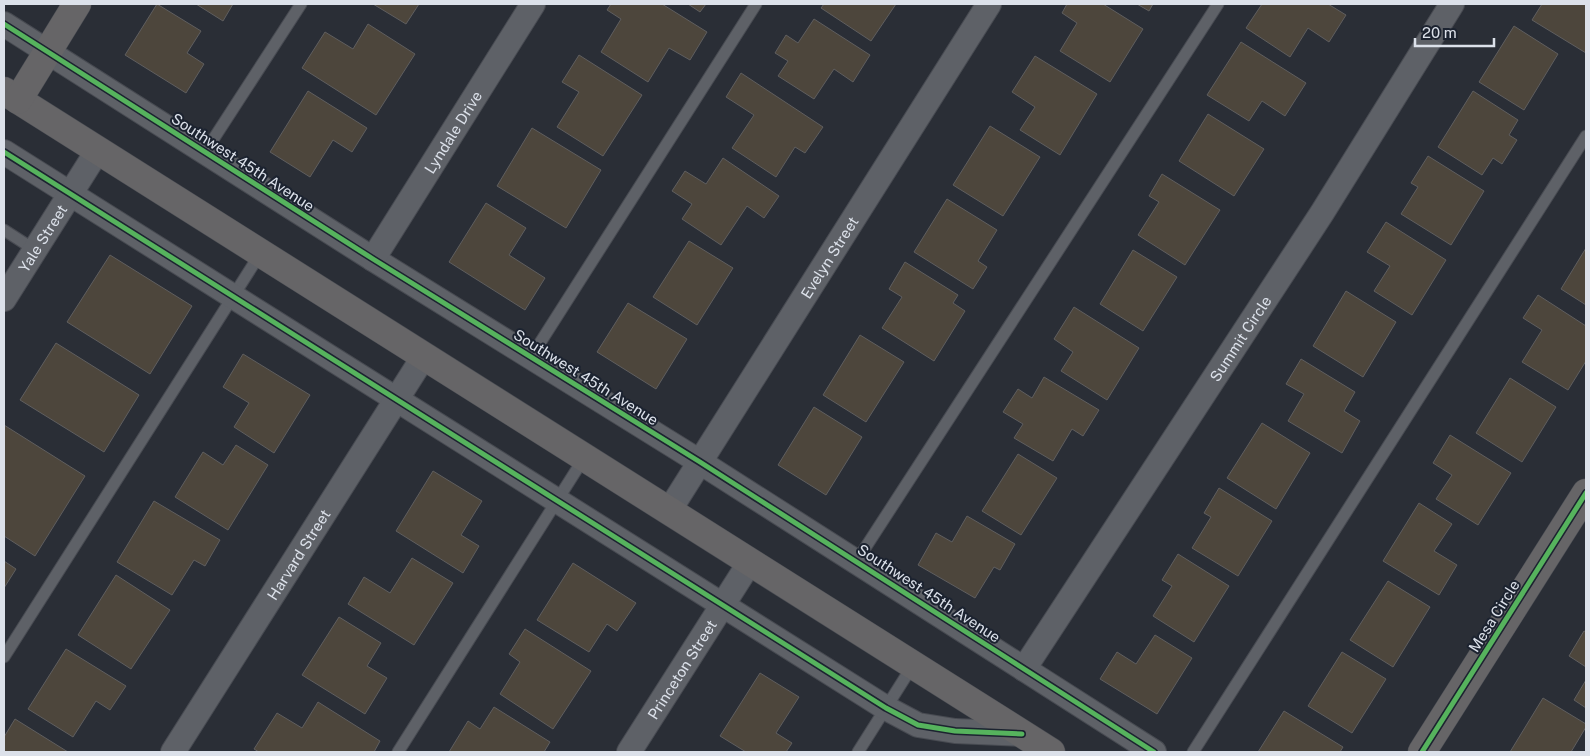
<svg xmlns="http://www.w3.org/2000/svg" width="1590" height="756" font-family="'Public Sans',sans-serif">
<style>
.building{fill:#4d463c;stroke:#5f5e5f}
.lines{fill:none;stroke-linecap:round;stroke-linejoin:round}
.lane-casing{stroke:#484b52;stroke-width:13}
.street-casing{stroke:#484b52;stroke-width:26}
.secondary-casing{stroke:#484b52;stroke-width:29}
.lane{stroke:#5e6167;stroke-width:11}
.street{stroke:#5e6167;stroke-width:24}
.secondary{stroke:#666567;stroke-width:28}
.cycleway-casing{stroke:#1c2330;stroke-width:8}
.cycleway{stroke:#56b35d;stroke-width:5}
.labels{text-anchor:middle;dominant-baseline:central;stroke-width:4;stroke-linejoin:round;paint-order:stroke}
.street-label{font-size:15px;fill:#dce1ea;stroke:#1c2330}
</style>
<rect width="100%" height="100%" fill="#2a2e36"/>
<g class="building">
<path d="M157,4L201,31L187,53L204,64L186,93L125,55Z"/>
<path d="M196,4H233L223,21Z"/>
<path d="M373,4H419L406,24Z"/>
<path d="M611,4H662L707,32L690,60L669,48L648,82L601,52L621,19L607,10Z"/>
<path d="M688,4H706L700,12Z"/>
<path d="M824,4H896L871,41L821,8Z"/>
<path d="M1067,4H1103L1143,29L1110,82L1060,51L1077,23L1062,13Z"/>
<path d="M1137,4H1153L1149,11Z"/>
<path d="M1262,4H1328L1346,15L1329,42L1308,28L1290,57L1246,28Z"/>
<path d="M1542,4H1586V53L1532,20Z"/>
<path d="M814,19L870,55L853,82L834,69L814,99L778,76L788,61L775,53L786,35L798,43Z"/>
<path d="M368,24L415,54L376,115L302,68L325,32L353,49Z"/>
<path d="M1514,26L1558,54L1524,110L1479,82Z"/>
<path d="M1241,42L1306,83L1285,116L1262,101L1249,121L1207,95Z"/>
<path d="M579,55L642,95L603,156L557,127L579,92L562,82Z"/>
<path d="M1035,56L1097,94L1060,155L1020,130L1035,107L1012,92Z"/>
<path d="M741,73L823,127L805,153L795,147L776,177L732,148L754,115L726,97Z"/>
<path d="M308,91L367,128L352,152L333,140L310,177L270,152Z"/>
<path d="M1473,91L1518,120L1509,135L1517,140L1502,164L1493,158L1482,175L1438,147Z"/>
<path d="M1208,114L1264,149L1234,196L1179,161Z"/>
<path d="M990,126L1040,157L1003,216L953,185Z"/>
<path d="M532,128L601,170L566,228L497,186Z"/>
<path d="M1428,156L1484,191L1451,245L1401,214L1418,187L1411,183Z"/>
<path d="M723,158L779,196L764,218L747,206L721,245L682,219L692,204L672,191L685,171L706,184Z"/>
<path d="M1162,174L1220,210L1185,265L1138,235L1159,202L1149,196Z"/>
<path d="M947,199L997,230L978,261L987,267L973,289L914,252Z"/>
<path d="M486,203L526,228L509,255L545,278L525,310L449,262Z"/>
<path d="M1386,222L1446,260L1412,315L1374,291L1390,266L1367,252Z"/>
<path d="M689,241L733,268L697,325L653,297Z"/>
<path d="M1586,248V305L1561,289Z"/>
<path d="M1133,250L1177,277L1143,331L1100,304Z"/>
<path d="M110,255L192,306L150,374L67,322Z"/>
<path d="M905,262L958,295L953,303L965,311L934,361L882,328L902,297L889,289Z"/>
<path d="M1346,291L1396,322L1363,377L1313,346Z"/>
<path d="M1538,295L1586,326V361L1568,390L1522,362L1542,330L1523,318Z"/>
<path d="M628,303L687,339L656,389L597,352Z"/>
<path d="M1074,307L1139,348L1107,400L1061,371L1073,352L1054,339Z"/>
<path d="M860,335L904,362L866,422L823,395Z"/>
<path d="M56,343L139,395L104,452L20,400Z"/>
<path d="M243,354L310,395L274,453L234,427L249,403L223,387Z"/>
<path d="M1301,359L1355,392L1344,411L1360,421L1342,453L1288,421L1304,394L1286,384Z"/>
<path d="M1044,377L1099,410L1083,436L1072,429L1053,461L1014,438L1023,424L1003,412L1018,389L1032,398Z"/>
<path d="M1510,378L1556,407L1522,462L1476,433Z"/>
<path d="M814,407L862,437L826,495L778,465Z"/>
<path d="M1262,423L1310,453L1276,509L1227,478Z"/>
<path d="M4,425L85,476L35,556L4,536Z"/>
<path d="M1450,435L1511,473L1478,525L1436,499L1452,475L1433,463Z"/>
<path d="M236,445L268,465L228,530L175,497L203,452L223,465Z"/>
<path d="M1018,454L1057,478L1021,535L982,511Z"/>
<path d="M433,471L482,501L461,535L479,546L463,573L396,531Z"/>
<path d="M1219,488L1272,521L1238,576L1192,548L1211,517L1204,513Z"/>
<path d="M154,501L220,540L205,566L194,560L172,595L117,562Z"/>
<path d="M1419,503L1452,524L1434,551L1457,565L1439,595L1383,561Z"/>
<path d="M967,516L1015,544L1000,570L994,567L975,598L918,565L936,533L952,542Z"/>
<path d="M1178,554L1229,586L1194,642L1153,616L1172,586L1162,580Z"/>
<path d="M412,558L453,583L414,645L348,604L364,577L390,593Z"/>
<path d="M4,561L16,569L4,588Z"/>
<path d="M573,563L636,603L617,631L607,624L589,652L537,620Z"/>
<path d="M116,575L170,610L131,669L78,635Z"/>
<path d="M1388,581L1430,607L1393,667L1350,640Z"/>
<path d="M339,617L381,643L367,666L387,678L365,714L302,675Z"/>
<path d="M525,629L591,671L553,729L500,694L520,662L509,654Z"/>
<path d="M1584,631L1586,632V667L1569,656Z"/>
<path d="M1155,635L1192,658L1157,714L1100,679L1117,652L1136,664Z"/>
<path d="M66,649L126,686L110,710L96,701L73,737L28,709Z"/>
<path d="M1342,652L1386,679L1352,733L1308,706Z"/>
<path d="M760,673L799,697L776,733L792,743L786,752H746L720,736Z"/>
<path d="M1586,680V708L1574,700Z"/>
<path d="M1543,698L1586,724V727L1571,752H1510Z"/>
<path d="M318,702L380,741L374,752H259L254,749L277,713L302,728Z"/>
<path d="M494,707L550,742L544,752H449L468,721L480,729Z"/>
<path d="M1284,711L1343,747L1340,752H1258Z"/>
<path d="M15,719L68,752H6L4,751V737Z"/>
</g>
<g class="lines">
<g class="lane-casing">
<g id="lane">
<path d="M205,152L301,4"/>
<path d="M4,230L35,250"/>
<path d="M531,357L756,4"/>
<path d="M856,562L1218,4"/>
<path d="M4,657L260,254"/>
<path d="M398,752L584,458"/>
<path d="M858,752L913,665"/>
<path d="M1193,752L1586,136"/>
</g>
</g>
<g class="street-casing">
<g id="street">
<path d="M4,24L373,259L700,462L1154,752"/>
<path d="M4,152L886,708L918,725L955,731L1022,734"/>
<path id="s1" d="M373,259L533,4"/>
<path id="s2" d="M4,299L98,150"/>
<path id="s3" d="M669,511L989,4"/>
<path id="s4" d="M1024,669L1322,213L1452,4"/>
<path id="s5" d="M173,752L424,356"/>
<path id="s6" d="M629,752L750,562"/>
</g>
</g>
<g class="secondary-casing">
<g id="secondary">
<path d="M4,91L1051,752"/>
<path d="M18,100L77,4"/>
<path d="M1422,752L1586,493"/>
</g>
</g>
<use href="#lane" class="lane"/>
<use href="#street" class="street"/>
<use href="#secondary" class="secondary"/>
<g class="cycleway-casing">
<g id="cycleway">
<path d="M4,24L373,259L700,462L1154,752"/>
<path d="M4,152L886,708L918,725L955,731L1022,734"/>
<path d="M1422,752L1586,493"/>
</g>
</g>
<use href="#cycleway" class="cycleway"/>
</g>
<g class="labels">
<g class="street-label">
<text stroke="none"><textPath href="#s1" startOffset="150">Lyndale Drive</textPath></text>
<text transform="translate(243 162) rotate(33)">Southwest 45th Avenue</text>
<text stroke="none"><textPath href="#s2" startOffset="72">Yale Street</textPath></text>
<text stroke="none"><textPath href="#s3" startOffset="300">Evelyn Street</textPath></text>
<text stroke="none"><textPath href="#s4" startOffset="395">Summit Circle</textPath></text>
<text transform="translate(586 377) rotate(32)">Southwest 45th Avenue</text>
<text stroke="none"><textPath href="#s5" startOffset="234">Harvard Street</textPath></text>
<text transform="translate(929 593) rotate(33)">Southwest 45th Avenue</text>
<text transform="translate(1494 616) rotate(-58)">Mesa Circle</text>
<text stroke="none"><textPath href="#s6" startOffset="98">Princeton Street</textPath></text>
</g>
</g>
<rect width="1590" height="756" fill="none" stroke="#dce1ea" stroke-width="10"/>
<path d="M1415 38v8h79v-8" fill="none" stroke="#dce1ea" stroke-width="2.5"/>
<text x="1422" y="38" font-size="15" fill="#dce1ea" stroke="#1c2330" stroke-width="4" paint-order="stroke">20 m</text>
</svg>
